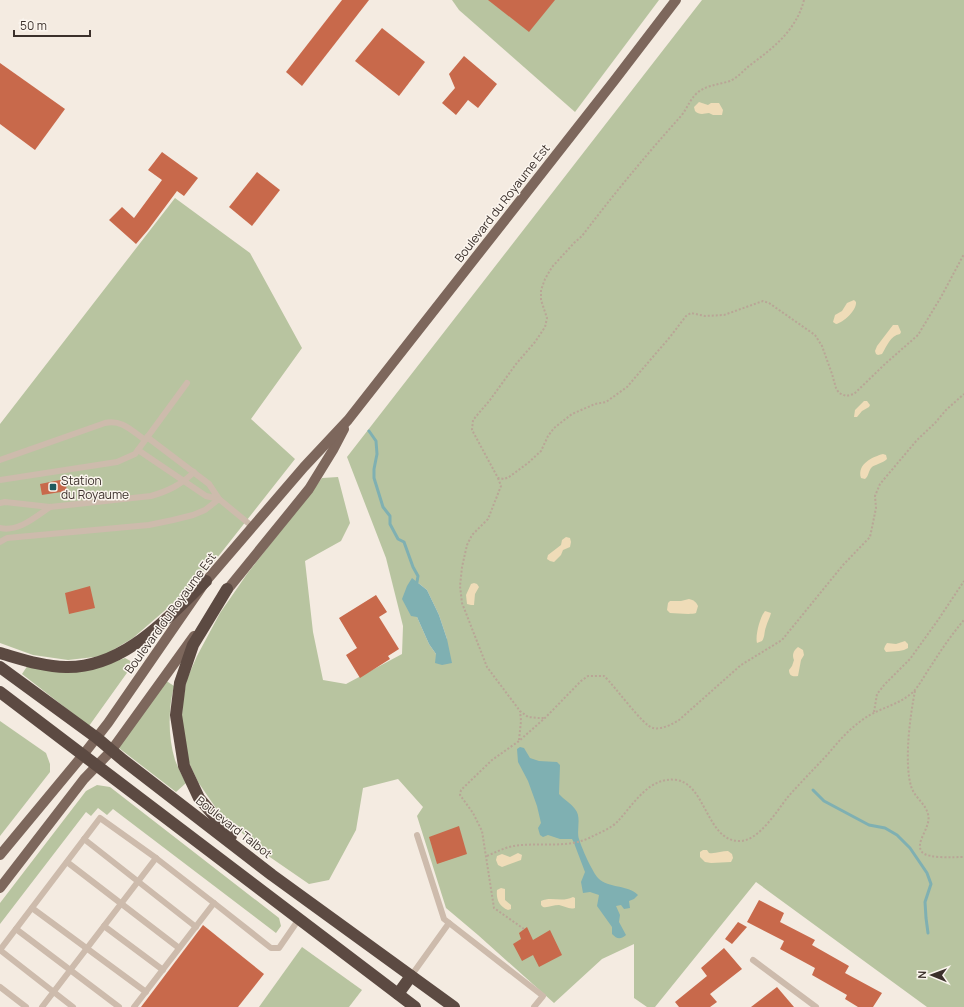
<svg xmlns="http://www.w3.org/2000/svg" width="964" height="1007" font-family="Manrope,sans-serif">
<style>
.green{fill:#b8c4a0;fill-rule:evenodd}
.sand{fill:#efdcb8}
.water{fill:#7fb0b2}
.lines{fill:none;stroke-linecap:round;stroke-linejoin:round}
.stream{stroke:#7fb0b2;stroke-width:3}
.building{fill:#c8694b}
.path{stroke:#b9a596;stroke-width:2;stroke-dasharray:2 2;stroke-linecap:butt}
.lane{stroke:#cdbbac;stroke-width:6}
.primary{stroke:#7d675c;stroke-width:10}
.highway{stroke:#5c4a42;stroke-width:12}
.poi-dot{fill:#1f5a5e;stroke:#fbf5ee;stroke-width:1.5}
.labels{text-anchor:middle;dominant-baseline:central;stroke-width:3;stroke-linejoin:round;paint-order:stroke}
.street-label{font-size:12px;fill:#3b302b;stroke:#fbf5ee}
.poi-label{font-size:12px;fill:#3b302b;stroke:#fbf5ee;text-anchor:start}
</style>
<rect width="100%" height="100%" fill="#f4ebe1"/>
<g class="green">
<path d="M452,0H659L575,112L459,10Z"/>
<path d="M702,0H964V1007H927L756,882L655,1007H647L634,998V944L602,959L554,1003L478,935L446,908L417,816L423,807L398,779L363,788L356,830L329,880L309,884L264,853L218,811L198,782L186,756L181,731L183,700L187,679L197,656L220,613L247,574L322,478L338,477L350,523L341,541L305,561L313,632L323,680L346,684L402,654L403,626L386,558L347,457ZM417,582L427,590L439,615L447,639L436,654L429,644L417,617Z"/>
<path d="M175,198L250,253L302,348L251,419L295,459L217,558L178,599L133,638L103,656L68,660L33,655L0,643V424Z"/>
<path d="M125,658L134,663L89,726L22,674L28,665L102,666Z"/>
<path d="M165,680L174,686C168,710 168,737 175,760C178,768 182,775 186,783L176,792L115,745Z"/>
<path d="M0,721L46,753L50,764V772L0,836Z"/>
<path d="M97,785L110,787L279,918L281,926L276,933L113,809L107,815L98,808L91,816L86,812L0,924V903L86,791Z"/>
<path d="M302,947L362,990L349,1007H259Z"/>
</g>
<g class="sand">
<path d="M699,102L708,105L711,103H719L723,110L722,115H713L709,113C703,114 699,115 695,111L694,107Z"/>
<path d="M854,300L856,302C857,310 843,323 836,324L833,322L835,315L842,311L847,303Z"/>
<path d="M893,325H898L901,332L900,334C890,336 887,346 882,354L878,355L876,354L875,351L877,346Z"/>
<path d="M864,401H867L870,405L869,407L862,411L857,417H854L855,410Z"/>
<path d="M883,454L886,455L887,459C883,463 874,465 872,467C868,471 869,476 865,479L861,478C857,464 872,457 883,454Z"/>
<path d="M566,537L570,538L571,542L570,547L563,550L561,555L554,562L550,561L547,559L548,555L561,545L562,540Z"/>
<path d="M474,583L477,584L479,587L475,594L474,605H471L467,604L466,595L471,584Z"/>
<path d="M689,599C694,600 696,602 698,606L696,613C690,615 678,613 670,613L667,610L668,603L670,601H681Z"/>
<path d="M765,611L771,613C770,618 767,622 766,627C764,632 765,637 762,641L757,643C755,636 760,617 765,611Z"/>
<path d="M905,641L908,644V648L904,650L899,651L886,652L884,649L885,646L887,643L896,644Z"/>
<path d="M798,647L803,650L804,655L801,660L798,676C793,677 789,676 789,670L792,666L794,660C792,655 793,651 798,647Z"/>
<path d="M703,850H707L709,853C715,854 722,851 728,851L732,854L733,858L731,862L711,863L705,862L700,857V852Z"/>
<path d="M518,853L522,855L521,860L502,867L498,865L496,860L497,856L502,854L510,857Z"/>
<path d="M501,888L505,889V900L511,905V909L508,910C499,906 496,899 497,890Z"/>
<path d="M573,897L575,898V908C569,910 565,906 559,905C553,905 548,908 543,907L541,905V901C552,896 561,903 573,897Z"/>
</g>
<g class="water">
<path d="M412,578L427,590L439,615L447,639L452,663L442,665L435,663L436,654L429,644L417,617L411,616L402,599L407,586Z"/>
<path d="M520,747L524,748L530,758L539,761L557,762L560,765L559,794C564,800 571,803 575,809C582,817 576,830 579,839C582,849 592,871 598,878C609,889 627,884 638,895L634,899L629,901L630,908L624,909L621,905L616,906L620,915L619,922L626,935C620,940 617,939 612,934V927L597,906L599,895L590,892L583,893L581,882L585,872L574,843L572,839H560L548,835L543,837L540,835L538,828L541,823L537,806L528,781L518,762L517,749Z"/>
</g>
<g class="lines">
<g class="stream">
<path d="M369,431L376,441L377,454L374,469V478L383,507L390,516V524L398,539L404,542L413,567L418,576L417,582"/>
<path d="M813,790L824,801L869,825L885,828L897,835L910,848L927,873L931,884L925,902L926,918L928,933"/>
</g>
</g>
<g class="building">
<path d="M342,0H369L302,86L286,72Z"/>
<path d="M488,0H555L529,32Z"/>
<path d="M382,28L425,62L399,96L355,61Z"/>
<path d="M464,56L497,84L478,108L468,100L456,115L442,103L455,88L449,74Z"/>
<path d="M0,63L65,109L35,150L0,124Z"/>
<path d="M162,152L198,178L184,196L177,191L148,230L136,244L109,220L122,207L134,218L162,180L148,170Z"/>
<path d="M257,172L280,190L252,226L229,207Z"/>
<path d="M65,479L67,491L42,495L40,484Z"/>
<path d="M90,586L95,608L69,614L65,593Z"/>
<path d="M376,595L387,612L379,617L399,649L388,656L390,659L360,678L346,655L357,648L339,618Z"/>
<path d="M459,826L467,854L437,864L429,837Z"/>
<path d="M759,900L784,913L780,922L815,940L812,945L849,966L845,973L882,993L873,1007H858L845,999L847,995L812,975L815,968L780,949L784,941L747,922Z"/>
<path d="M738,922L747,927L732,944L725,939Z"/>
<path d="M203,925L264,974L238,1007H141Z"/>
<path d="M527,927L533,940L550,930L562,955L539,967L533,955L522,961L513,944L521,939L519,933Z"/>
<path d="M724,948L742,969L710,994L717,1002L710,1007H679L675,1002L707,976L701,968Z"/>
<path d="M777,987L794,1007H751Z"/>
</g>
<g class="lines">
<g class="path">
<path d="M804,0C796,31 773,48 749,66C743,71 737,78 730,81C718,85 705,85 696,94C689,101 687,109 681,116C646,155 613,195 582,236L574,243L552,267L545,279L541,290V300L547,318L545,327L535,342L516,364L490,400L473,420L472,430L498,478L504,479L509,477L528,463L541,451L548,436L554,428L572,414L595,404L606,402L627,387L670,337L686,316L691,313L705,316L724,315L763,301L769,303L815,335L822,346L832,374L836,388L839,393L846,396L854,394L885,364L918,335L941,297L964,254"/>
<path d="M498,478L501,486L488,519L472,535L467,545L462,567L460,586L462,603L487,667L520,711L528,717L539,718H545"/>
<path d="M915,691C910,716 904,762 911,786C914,797 925,803 928,814C932,827 914,842 922,852C928,859 955,857 964,857"/>
<path d="M874,712L877,694L885,684L910,659L938,620L964,581"/>
<path d="M519,740L521,721L520,711"/>
<path d="M487,856C496,852 504,848 513,846C538,842 569,849 591,837C599,833 612,828 618,821C634,804 649,776 677,780C706,785 707,841 739,841C758,842 777,811 787,798C800,783 814,769 828,754C838,742 848,730 861,721C877,708 898,706 913,692C920,685 925,674 931,666C941,650 952,634 964,620"/>
<path d="M524,929L494,908L482,831L473,813L460,795L461,790L492,760L519,741L546,717L581,681L588,676H604C615,686 643,726 653,728C662,730 672,724 679,720L741,665L782,640L843,565L870,537L876,508L875,496L880,484L917,440L935,423L946,410L964,394"/>
</g>
<g class="lane">
<path d="M138,450L206,496L219,499L209,484L147,437"/>
<path d="M0,460L105,423C122,419 132,431 145,440"/>
<path d="M0,480L117,462L135,454L187,383"/>
<path d="M0,503L5,502L50,507L151,496C168,491 181,485 194,472"/>
<path d="M0,528C19,532 35,517 50,507"/>
<path d="M0,542L7,538L149,525L173,520L193,515L205,510L219,499L253,527"/>
<path d="M417,835L444,919L543,996L534,1007"/>
<path d="M84,839L196,927"/>
<path d="M67,862L179,948"/>
<path d="M32,908L146,992"/>
<path d="M104,926L163,970"/>
<path d="M16,929L119,1007"/>
<path d="M0,950L100,818L156,858L214,903"/>
<path d="M0,950L73,1007"/>
<path d="M753,960L816,1007"/>
<path d="M411,976L449,923"/>
<path d="M0,987L26,1007"/>
<path d="M42,1007L156,858"/>
<path d="M134,1007L214,903L271,948H279L299,919"/>
</g>
<g class="primary">
<path d="M223,595L309,489L333,450L344,429"/>
<path d="M0,855L83,755L108,723L206,581L304,467L348,420L614,81L676,0"/>
<path d="M0,888L84,779L111,751L194,636"/>
</g>
<g class="highway">
<path d="M227,589L193,645L180,683L176,715L184,766L199,798L231,836"/>
<path d="M0,653C21,659 44,667 66,667C124,668 167,618 206,581"/>
<path d="M0,667L97,738L123,760L272,875L454,1007"/>
<path d="M0,692L415,1007"/>
<path d="M398,994L411,976"/>
</g>
</g>
<rect class="poi-dot" x="49" y="483" width="8" height="8" rx="2"/>
<g class="labels">
<g class="street-label">
<text transform="translate(502 203) rotate(-52)">Boulevard du Royaume Est</text>
<text transform="translate(170 613) rotate(-54)">Boulevard du Royaume Est</text>
<text transform="translate(234 827) rotate(38)">Boulevard Talbot</text>
</g>
<g class="poi-label">
<text x="61" y="480">Station<tspan x="61" dy="14">du Royaume</tspan></text>
</g>
</g>
<g transform="translate(932 975) rotate(271)" stroke="#fbf5ee" stroke-width="3" paint-order="stroke">
<path d="M0-3L7 15L0 10L-7 15Z" fill="#3b302b"/>
<text y="-6" font-size="11" font-weight="bold" text-anchor="middle" fill="#3b302b">N</text>
</g>
<path d="M14 30v6h76v-6" fill="none" stroke="#3b302b" stroke-width="2"/>
<text x="20" y="30" font-size="12" fill="#3b302b" stroke="#fbf5ee" stroke-width="3" paint-order="stroke">50 m</text>
</svg>
